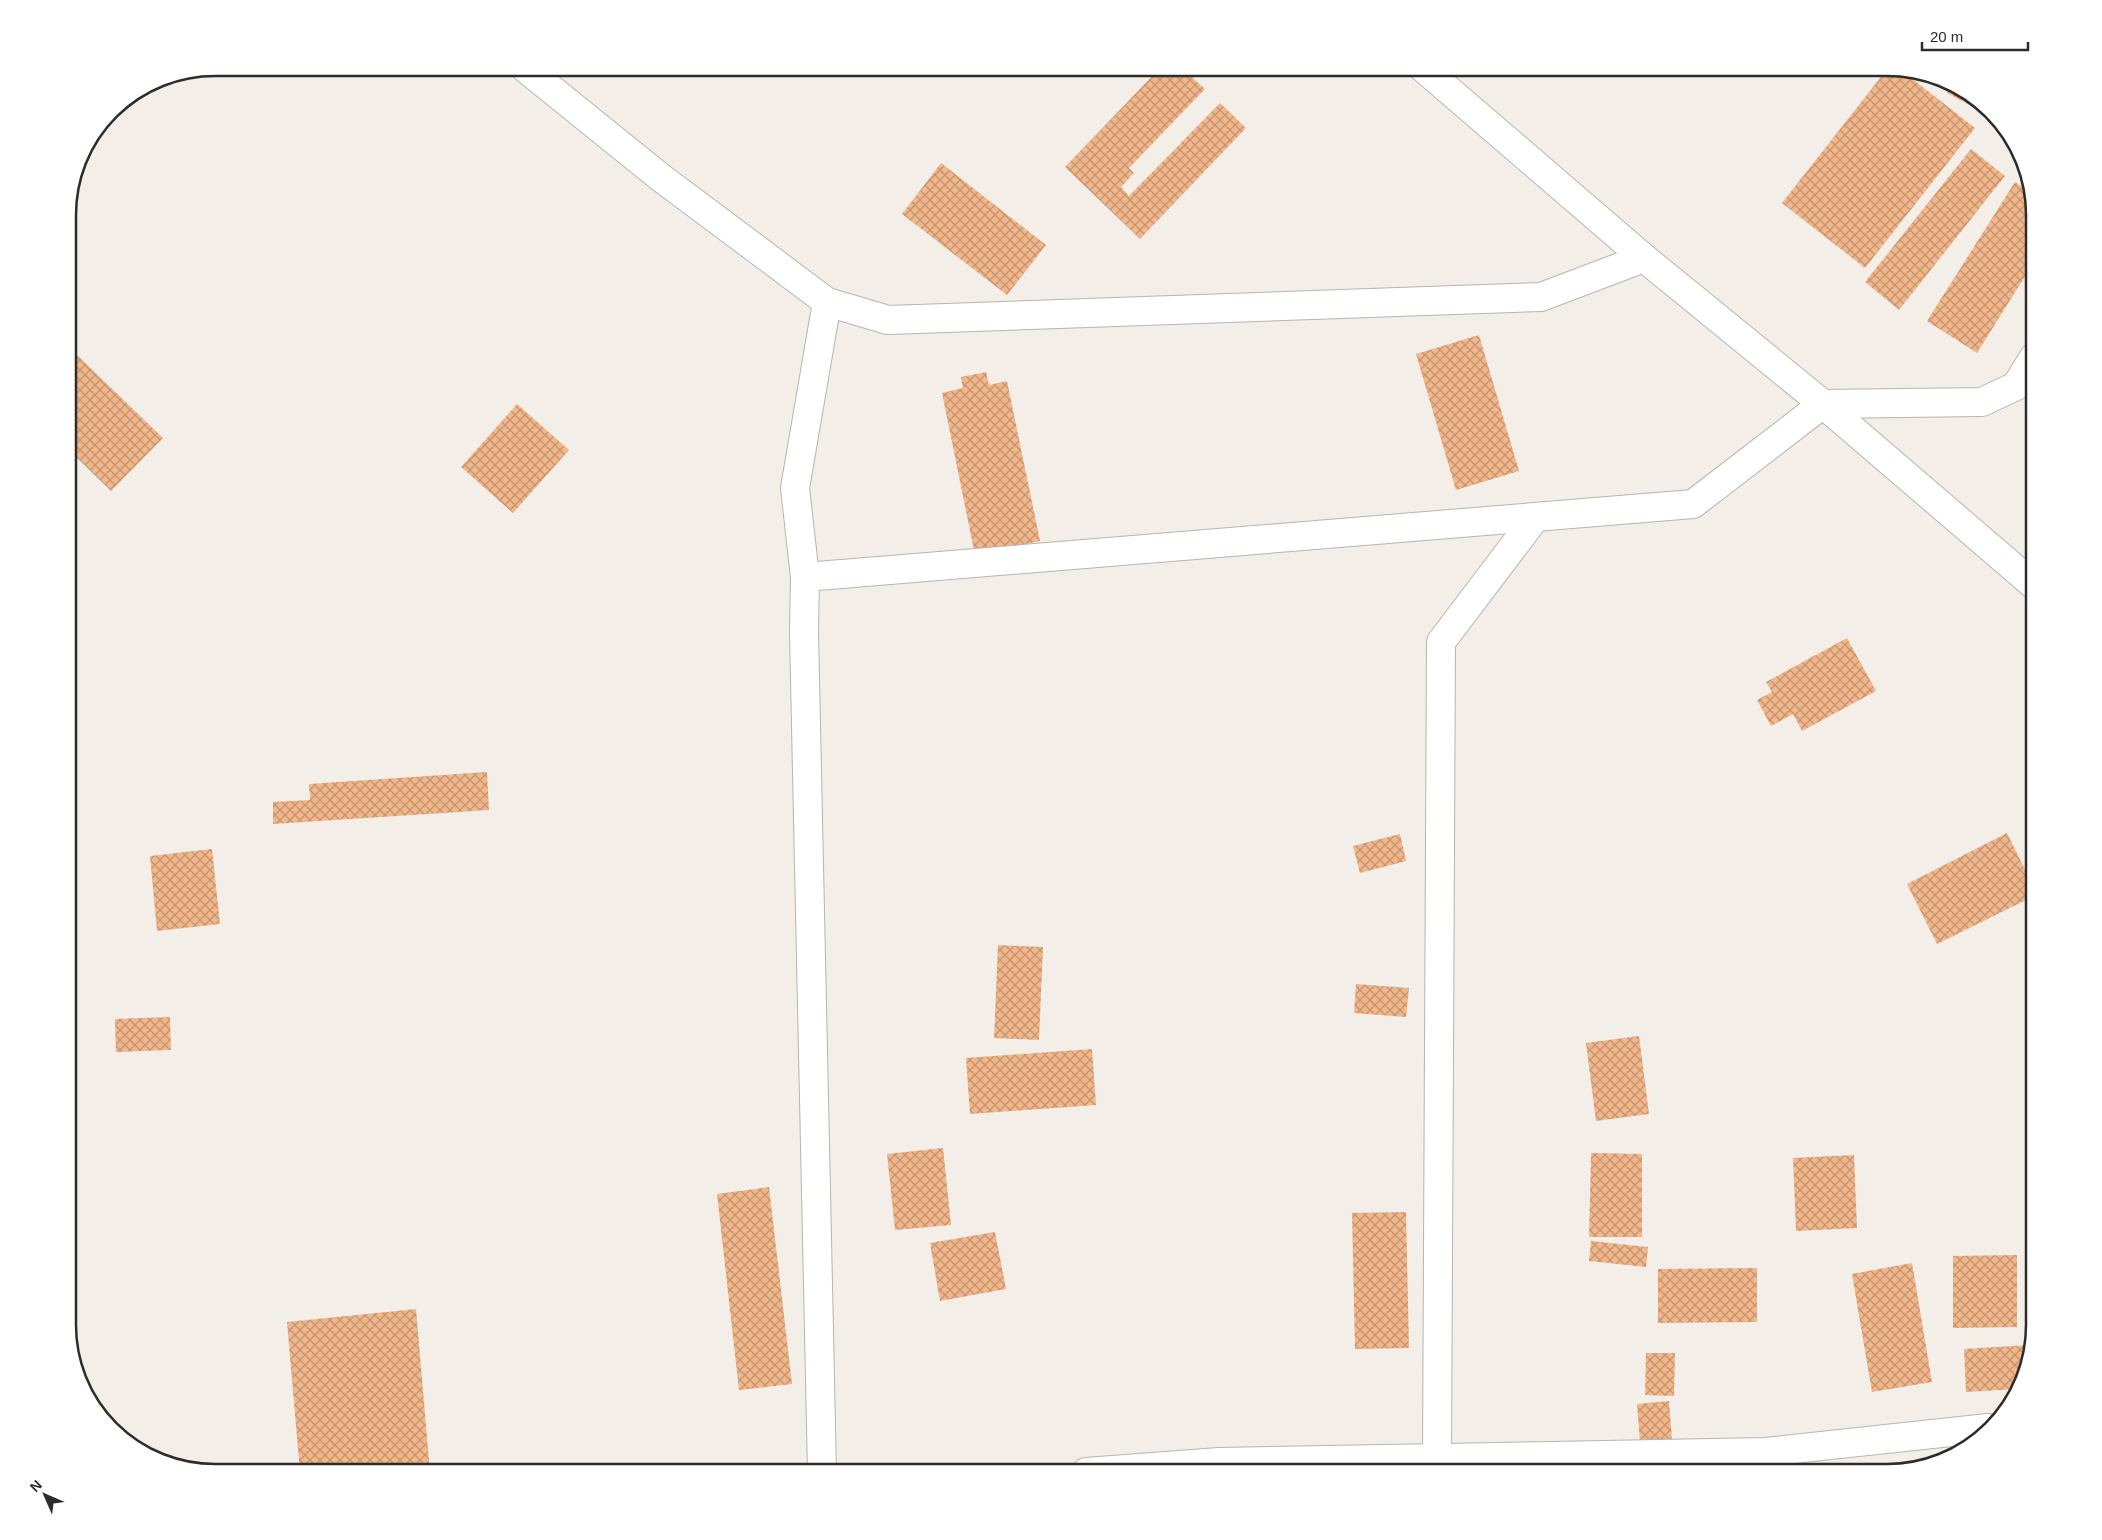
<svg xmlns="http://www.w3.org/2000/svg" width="2102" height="1540" font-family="Helvetica,sans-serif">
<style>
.building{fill:url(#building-cross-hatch)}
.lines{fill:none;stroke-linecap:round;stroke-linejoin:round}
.minor-casing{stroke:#b9b4ad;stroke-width:30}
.tertiary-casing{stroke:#b9b4ad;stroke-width:30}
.minor{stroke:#fff;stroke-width:28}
.tertiary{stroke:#fff;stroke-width:28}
.rim{fill:none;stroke:#2e2c2a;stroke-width:2.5}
</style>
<defs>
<pattern id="building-cross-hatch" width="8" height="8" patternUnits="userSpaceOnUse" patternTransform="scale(1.25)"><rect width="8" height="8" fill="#f1b68a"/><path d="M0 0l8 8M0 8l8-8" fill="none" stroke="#c49471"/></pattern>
</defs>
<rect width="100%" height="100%" fill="#f3eee7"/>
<g class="building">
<path d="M1160,68H1182L1205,89L1129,168L1134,173L1121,187L1129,196L1220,103L1246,128L1140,239L1065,167Z"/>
<path d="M1888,68L1901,70L1975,128L1865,268L1782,203Z"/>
<path d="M1952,85L1977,98L1990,114L1989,115L1947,93Z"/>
<path d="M1971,149L2005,176L1899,310L1865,282Z"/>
<path d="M941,163L1046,245L1007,295L902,214Z"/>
<path d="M2015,182L2029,191L2034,215V262L1977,353L1927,321Z"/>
<path d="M1479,335L1519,471L1456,490L1416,354Z"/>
<path d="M76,354L163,438L111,491L68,449V363Z"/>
<path d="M986,372L989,385L1007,381L1040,541L975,555L942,393L963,388L961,377Z"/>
<path d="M517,404L569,450L513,513L461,467Z"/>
<path d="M1847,638L1876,691L1802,731L1793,714L1771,726L1757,700L1772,692L1766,682Z"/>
<path d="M487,772L489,810L273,824V802L310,800L309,784Z"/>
<path d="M2007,833L2034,888V896L1937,944L1907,884Z"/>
<path d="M1400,834L1406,861L1360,873L1353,846Z"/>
<path d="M212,849L220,924L157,931L150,856Z"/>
<path d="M998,945L1043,947L1039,1040L994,1038Z"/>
<path d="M1356,984L1409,988L1406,1017L1354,1013Z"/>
<path d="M170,1017L171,1050L116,1052L115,1019Z"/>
<path d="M1639,1036L1649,1114L1596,1121L1586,1043Z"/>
<path d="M1092,1049L1096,1105L970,1114L966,1058Z"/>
<path d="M943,1148L951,1225L895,1230L887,1154Z"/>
<path d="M1591,1153L1642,1154V1237H1589Z"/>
<path d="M1854,1155L1857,1228L1796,1231L1793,1158Z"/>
<path d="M769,1187L792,1384L739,1390L717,1194Z"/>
<path d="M1406,1212L1409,1348L1355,1349L1352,1213Z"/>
<path d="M995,1232L1006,1289L940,1301L930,1243Z"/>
<path d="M1591,1241L1648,1247L1646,1267L1589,1261Z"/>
<path d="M2017,1255V1327L1953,1328V1256Z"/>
<path d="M1912,1263L1932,1382L1872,1392L1852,1274Z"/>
<path d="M1757,1268V1322L1658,1323V1269Z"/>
<path d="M416,1309L430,1472H300L287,1322Z"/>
<path d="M2029,1345L2027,1372L2018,1389L1966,1392L1964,1349Z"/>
<path d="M1646,1353H1675L1674,1396L1645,1395Z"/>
<path d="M1669,1401L1672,1439L1640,1442L1637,1404Z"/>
</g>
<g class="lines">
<g class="minor-casing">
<g id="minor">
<path d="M525,68L660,177L827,302L888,320L1541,297L1644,258"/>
<path d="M805,577L1693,504L1823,404L1982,402L2016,386L2034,357"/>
<path d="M1437,1458L1441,642L1535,518"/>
<path d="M822,1472L804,632L805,577L795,488L827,302"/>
<path d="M1086,1472L1219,1462L1766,1452L1988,1428"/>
</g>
</g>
<g class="tertiary-casing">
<path id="tertiary" d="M1423,68L1644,258L1823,404L2034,585"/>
</g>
<use href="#minor" class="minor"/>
<use href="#tertiary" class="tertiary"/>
</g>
<path d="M0 0H2102V1540H0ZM215 76H1887A139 139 0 0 1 2026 215V1325A139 139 0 0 1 1887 1464H215A139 139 0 0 1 76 1325V215A139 139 0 0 1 215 76Z" fill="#fff" fill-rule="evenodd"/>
<path class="rim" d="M215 76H1887A139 139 0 0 1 2026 215V1325A139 139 0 0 1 1887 1464H215A139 139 0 0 1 76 1325V215A139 139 0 0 1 215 76Z"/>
<g transform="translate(45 1495) rotate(315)" stroke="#ffffff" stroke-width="4" paint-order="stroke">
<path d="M0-4L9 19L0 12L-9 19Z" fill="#2e2c2a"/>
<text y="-8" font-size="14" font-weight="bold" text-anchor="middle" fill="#2e2c2a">N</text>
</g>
<path d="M1922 42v8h106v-8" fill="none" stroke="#2e2c2a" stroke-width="2.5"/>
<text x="1930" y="42" font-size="15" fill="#2e2c2a" stroke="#ffffff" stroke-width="4" paint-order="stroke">20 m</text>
</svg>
